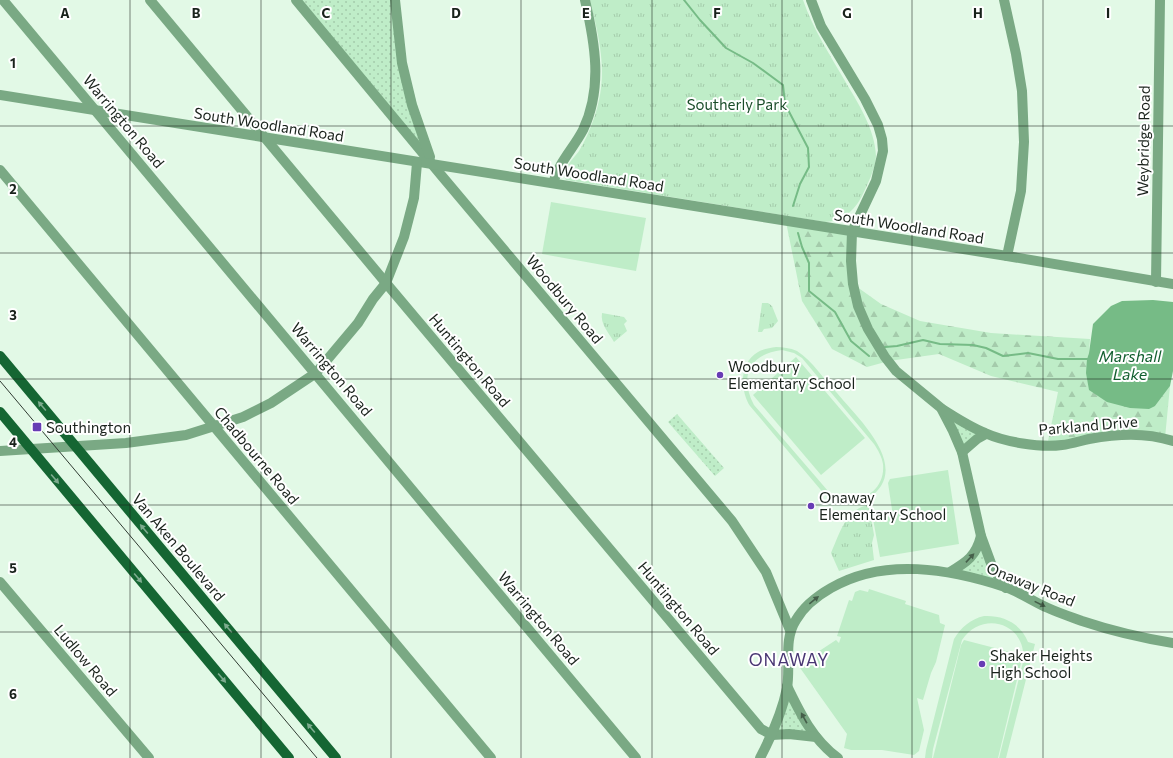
<svg xmlns="http://www.w3.org/2000/svg" width="1173" height="758" font-family="Commissioner,sans-serif">
<style>
.grass{fill:url(#grass-dots)}
.forest{fill:url(#forest-firs)}
.park{fill:url(#park-tufts)}
.pitch{fill:#bfedc8;fill-rule:evenodd}
.water{fill:#76bb86}
.lines{fill:none;stroke-linecap:round;stroke-linejoin:round}
.stream{stroke:#76bb86;stroke-width:2}
.minor{stroke:#7aa984;stroke-width:10}
.major{stroke:#156633;stroke-width:10}
.tram{stroke:#303b32;stroke-width:1}
.oneway{fill:#7eab8f}
.oneway2{fill:#455f4a}
.grid{fill:none;stroke:#19221b;stroke-width:1;stroke-opacity:0.55}
.poi-dot{fill:#673cb4;stroke:#fff;stroke-width:1.5}
.labels{text-anchor:middle;dominant-baseline:central;stroke-width:4;stroke-linejoin:round;paint-order:stroke}
.park-label{font-size:15px;fill:#1a4c29;stroke:#fff}
.street-label{font-size:15px;fill:#19221b;stroke:#fff}
.poi-label{font-size:15px;fill:#19221b;stroke:#fff;text-anchor:start}
.water-label{font-size:16px;font-style:italic;fill:#125f2f;stroke:#fff}
.quarter-label{font-size:17px;letter-spacing:1px;fill:#493773;stroke:#fff}
.grid-label{font-size:13px;text-anchor:middle;font-weight:bold;fill:#19221b;stroke:#fff;stroke-width:4;stroke-linejoin:round;paint-order:stroke}
</style>
<defs>
<pattern id="grass-dots" width="8" height="8" patternUnits="userSpaceOnUse"><rect width="8" height="8" fill="#bfedc8"/><path d="M2 2h.1M6 6h.1" fill="none" stroke="#a4cbab" stroke-width="1.8" stroke-linecap="round"/></pattern>
<pattern id="forest-firs" width="22" height="20" patternUnits="userSpaceOnUse"><rect width="22" height="20" fill="#bfedc8"/><path d="M5 1l3.5 6h-7zM16 11l3.5 6h-7z" fill="#a4cbab"/></pattern>
<pattern id="park-tufts" width="24" height="20" patternUnits="userSpaceOnUse"><rect width="24" height="20" fill="#bfedc8"/><path d="M3 7l-1-3M5 7V3M7 7l1-3M15 17l-1-3M17 17v-4M19 17l1-3" fill="none" stroke="#a4cbab"/></pattern>
</defs>
<rect width="100%" height="100%" fill="#e2f9e6"/>
<g class="grass">
<path d="M296,0H395L397,30L433,165Z"/>
<path d="M941,408L986,434L962,452Z"/>
<path d="M677,414L724,468L715,476L668,422Z"/>
<path d="M978,546L1006,588L950,572Z"/>
<path d="M787,686L816,737L772,735Z"/>
</g>
<path class="forest" d="M786,222L852,232L853,284L881,304L920,321L991,333L1090,339L1089,353L1087,359L1155,406L1170,386L1165,438L1151,436L1047,446L1058,392L991,376L939,354L889,361L867,367L832,349L802,301Z"/>
<g class="park">
<path d="M590,0H803C813,29 830,55 845,81C858,103 875,129 876,156C876,167 867,186 862,196C854,211 843,221 825,222L566,180C564,177 563,175 565,171C567,164 574,158 579,151C585,141 590,130 594,118C609,75 600,42 590,0Z"/>
<path d="M762,303H768L772,306L778,321L772,328L764,329L762,332H758Z"/>
<path d="M602,313L624,317L627,321L624,324L627,331L614,342C609,333 600,324 602,313Z"/>
<path d="M869,505L874,535L872,543L874,560L839,571L831,553C839,535 846,508 869,505Z"/>
</g>
<g class="pitch">
<path d="M551,202L646,218L636,271L542,254Z"/>
<path d="M776,347C783,347 790,348 797,351C813,361 824,380 837,393C855,415 900,456 881,486C876,493 870,499 862,501C849,506 836,503 825,495L750,406C740,390 739,363 758,352C763,349 770,348 776,347ZM782,350L794,353L802,358L874,444C878,450 882,457 883,464C886,496 850,509 828,491L754,405C739,377 749,354 782,350Z"/>
<path d="M796,357L865,438L821,475L753,395Z"/>
<path d="M948,470L959,544L880,557L873,519L893,516L888,483L890,479Z"/>
<path d="M869,589L906,601L905,604L939,615L940,623L945,625L936,662L931,673L923,700L917,698L924,730L919,751L914,755L882,750H851L844,748L847,734L798,665L836,640L839,643L841,637L837,636L849,600L852,601L855,592L860,590L868,592Z"/>
<path d="M984,616C1004,615 1021,624 1028,642L1035,644L1006,758H999L1023,662C1028,624 983,609 962,640L933,749L932,758H925L926,750L954,639C961,627 971,619 984,616Z"/>
<path d="M964,640L1022,655V659L998,758H933L961,645Z"/>
</g>
<path class="water" d="M1153,300L1173,302V371L1170,386L1155,406L1149,409L1130,408L1107,402L1089,390L1086,373L1087,359L1089,353L1093,324L1111,306L1122,301Z"/>
<g class="lines">
<g class="stream">
<path d="M684,0L700,20L726,48L753,63L783,85L785,104L808,148L809,167L800,184L793,206"/>
<path d="M798,233L802,247L809,263V291L835,312L851,341L869,356"/>
<path d="M885,347L897,346L923,340L940,344L973,345L986,348L1003,356L1028,353L1058,359H1090"/>
</g>
<g class="minor">
<path d="M3,0L636,758"/>
<path d="M150,0L391,289L761,729L772,735"/>
<path d="M296,0L441,175L732,521L766,572L790,630"/>
<path d="M395,0L402,63L412,105L430,157"/>
<path d="M811,0L821,26L865,99L878,125L882,139L883,151L876,181L852,232L851,261L853,284L858,306L868,329L885,357L896,371L941,408L953,431L962,452L981,536L992,566L1006,588"/>
<path d="M1004,0L1016,54L1022,91L1024,142L1021,191L1007,256"/>
<path d="M0,95L1007,256L1173,284"/>
<path d="M0,170L491,758"/>
<path d="M553,183C559,162 573,149 583,130C603,88 595,43 585,0"/>
<path d="M1156,282L1160,0"/>
<path d="M942,409C956,418 970,427 985,433C1005,442 1040,448 1062,445C1071,444 1080,441 1089,439C1117,434 1145,432 1173,441"/>
<path d="M0,451L126,443L186,435L243,417L271,403L316,373L358,323L373,299L386,283L404,237L414,198L417,163"/>
<path d="M962,452L977,439L986,434"/>
<path d="M950,572C967,562 976,556 981,536"/>
<path d="M0,582L149,758"/>
<path d="M787,686C800,713 813,740 838,758"/>
<path d="M772,735L789,734L816,737"/>
<path d="M760,758C772,735 782,713 787,688C791,665 783,640 796,620C804,606 817,596 831,588C884,557 950,569 1005,587C1020,592 1034,602 1048,608C1059,613 1071,617 1082,621C1112,631 1142,638 1173,643"/>
</g>
<g class="major">
<path d="M0,356L336,758"/>
<path d="M0,412L289,758"/>
</g>
<path class="tram" d="M0,381L317,758"/>
</g>
<defs><path id="oneway-solid" d="M-6-.8H1V-3.2L6.5 0L1 3.2V.8H-6Z"/></defs>
<g class="oneway">
<use href="#oneway-solid" transform="translate(42 406) rotate(-130)"/>
<use href="#oneway-solid" transform="translate(55 479) rotate(50)"/>
<use href="#oneway-solid" transform="translate(144 529) rotate(-130)"/>
<use href="#oneway-solid" transform="translate(138 578) rotate(50)"/>
<use href="#oneway-solid" transform="translate(228 628) rotate(-130)"/>
<use href="#oneway-solid" transform="translate(222 678) rotate(50)"/>
<use href="#oneway-solid" transform="translate(311 728) rotate(-130)"/>
</g>
<g class="oneway2">
<use href="#oneway-solid" transform="translate(970 558) rotate(-47)"/>
<use href="#oneway-solid" transform="translate(814 600) rotate(-39)"/>
<use href="#oneway-solid" transform="translate(1040 604) rotate(26)"/>
<use href="#oneway-solid" transform="translate(804 718) rotate(-119)"/>
</g>
<path class="grid" d="M130,0V758M261,0V758M391,0V758M521,0V758M652,0V758M782,0V758M912,0V758M1043,0V758M0,126H1173M0,253H1173M0,379H1173M0,505H1173M0,632H1173"/>
<g class="poi-dot">
<circle cx="720" cy="375" r="4"/>
<rect x="32" y="422" width="10" height="10" rx="2"/>
<circle cx="811" cy="506" r="4"/>
<circle cx="982" cy="664" r="4"/>
</g>
<g class="labels">
<g class="park-label">
<text x="737" y="104">Southerly Park</text>
</g>
<g class="street-label">
<text transform="translate(124 121) rotate(50)">Warrington Road</text>
<text transform="translate(269 124) rotate(9)">South Woodland Road</text>
<text transform="translate(1143 141) rotate(-89)">Weybridge Road</text>
<text transform="translate(589 174) rotate(9)">South Woodland Road</text>
<text transform="translate(909 226) rotate(9)">South Woodland Road</text>
<text transform="translate(565 299) rotate(50)">Woodbury Road</text>
<text transform="translate(470 360) rotate(50)">Huntington Road</text>
<text transform="translate(332 369) rotate(50)">Warrington Road</text>
<text transform="translate(1088 425) rotate(-5)">Parkland Drive</text>
<text transform="translate(257 455) rotate(50)">Chadbourne Road</text>
<text transform="translate(179 547) rotate(50)">Van Aken Boulevard</text>
<text transform="translate(1031 584) rotate(22)">Onaway Road</text>
<text transform="translate(679 608) rotate(50)">Huntington Road</text>
<text transform="translate(539 618) rotate(50)">Warrington Road</text>
<text transform="translate(86 660) rotate(50)">Ludlow Road</text>
</g>
<g class="poi-label">
<text x="728" y="366">Woodbury<tspan x="728" dy="17">Elementary School</tspan></text>
<text x="46" y="427">Southington</text>
<text x="819" y="497">Onaway<tspan x="819" dy="17">Elementary School</tspan></text>
<text x="990" y="655">Shaker Heights<tspan x="990" dy="17">High School</tspan></text>
</g>
<g class="water-label">
<text x="1130" y="355">Marshall<tspan x="1130" dy="18">Lake</tspan></text>
</g>
<g class="quarter-label">
<text x="789" y="659">ONAWAY</text>
</g>
</g>
<g class="grid-label">
<text x="65" y="18">A</text>
<text x="196" y="18">B</text>
<text x="326" y="18">C</text>
<text x="456" y="18">D</text>
<text x="586" y="18">E</text>
<text x="717" y="18">F</text>
<text x="847" y="18">G</text>
<text x="978" y="18">H</text>
<text x="1108" y="18">I</text>
<text x="13" y="68">1</text>
<text x="13" y="194">2</text>
<text x="13" y="320">3</text>
<text x="13" y="447">4</text>
<text x="13" y="573">5</text>
<text x="13" y="699">6</text>
</g>
</svg>
